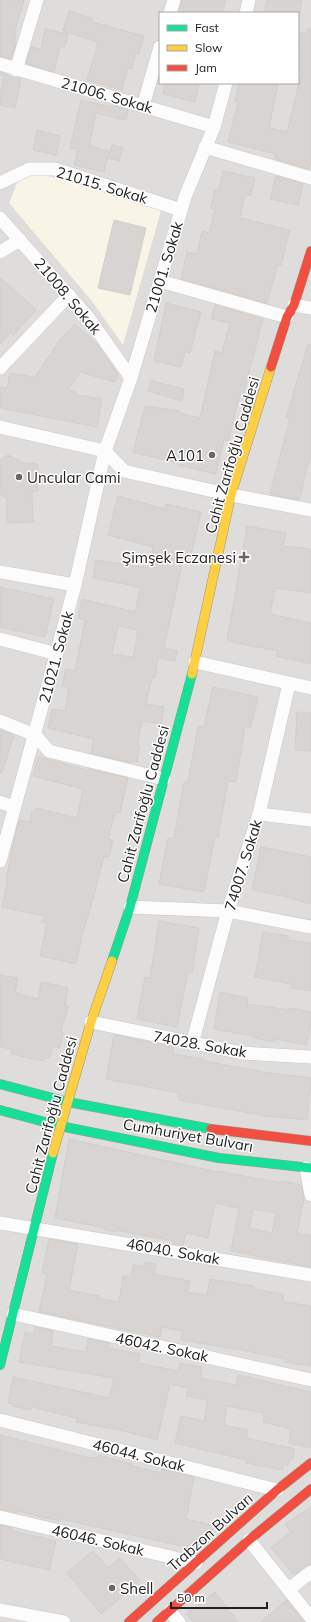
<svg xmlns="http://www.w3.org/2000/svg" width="311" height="1622" font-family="Mulish,sans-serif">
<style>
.residential{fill:#dedddb;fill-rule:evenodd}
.education{fill:#f8f5e6}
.building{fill:#d7d4d2;stroke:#d2cecb;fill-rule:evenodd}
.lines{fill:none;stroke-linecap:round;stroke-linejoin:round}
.street-casing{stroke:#c8c7c6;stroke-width:14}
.fast-casing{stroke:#9b9a80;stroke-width:10}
.slow-casing{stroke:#9b9a80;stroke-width:10}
.jam-casing{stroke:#9b9a80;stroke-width:10}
.street{stroke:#fdfcfc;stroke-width:13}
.fast{stroke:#16e098;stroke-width:9}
.slow{stroke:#ffcf43;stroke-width:9}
.jam{stroke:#f24e42;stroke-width:9}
.poi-dot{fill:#696867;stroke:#fff;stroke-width:1.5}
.labels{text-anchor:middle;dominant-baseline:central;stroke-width:3;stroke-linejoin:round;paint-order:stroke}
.street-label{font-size:15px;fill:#212121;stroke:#fff}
.poi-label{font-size:15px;fill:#212121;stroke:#fff;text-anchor:end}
</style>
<rect width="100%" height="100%" fill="#efedea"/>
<path class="residential" d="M0,0H311V1622H0ZM160,13H298V83H160Z"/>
<path class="education" d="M35,173L163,204L123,345L91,300L9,203L20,176Z"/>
<g class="building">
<path d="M0,0H24L14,34H16L14,43H16L11,59L0,56Z"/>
<path d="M182,0H226L222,13H178Z"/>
<path d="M267,0H302L299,13H264Z"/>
<path d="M69,11L93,18L92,22L144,36L139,54L136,53L132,69L128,68L122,90L87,80L98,43L95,42V41L63,31Z"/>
<path d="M45,29L68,34L65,47L60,46L54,72L26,63L31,47L41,49Z"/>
<path d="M307,29H311V161L309,169L275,159L276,154L228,142L238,102L235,101L239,83H278L269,128L287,132L302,71L298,70L301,54H298V32L306,34Z"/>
<path d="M0,72L14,78L21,79L15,108L0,105V95L4,76L0,75Z"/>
<path d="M165,83H199L195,102L163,94Z"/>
<path d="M81,100L112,107L113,106L128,110L126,120L96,113L89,146L109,151L104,172L74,165L78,149L70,148Z"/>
<path d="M37,130L60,136L56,155L33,150Z"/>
<path d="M112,145L123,148L119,161L108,158Z"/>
<path d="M223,171L255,178L251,196L245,194L240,218L290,230L281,265L278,264L267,303L181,279L187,252L197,254L202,231L209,233L215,209L211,208L215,190H219Z"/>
<path d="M276,176L303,184L298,205L270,199Z"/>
<path d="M114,220L146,228L130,295L98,288Z"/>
<path d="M0,277L36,310L13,336L10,333L0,344Z"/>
<path d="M166,303L201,312L190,353L185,352L181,367L154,361Z"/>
<path d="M215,305L263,319L243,395L240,394L228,441L224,440L216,474L178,465V463L133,452L145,406L179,411V413L200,418L215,351L222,353L230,323L211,319Z"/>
<path d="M75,324L97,344L118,374L115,382L80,372L68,390L77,392L76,395L102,399L97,427L0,408V387L7,388L10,373L35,377L60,340Z"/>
<path d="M308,345H311V453L299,500L270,494L290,418L286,417Z"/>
<path d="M151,381L184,389L182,401L148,391Z"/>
<path d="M8,455L23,463L38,464L37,491L32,492L33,522L7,523V498L0,494V460Z"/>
<path d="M118,496L165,509L166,504L201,512L191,556L184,555L164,648L177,651L175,661L158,658L155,678H152L146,704L164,707L161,724L142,721L137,746H140L137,762L132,761V763L91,753L94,739L48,728L52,709L65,711L69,687L62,686L66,669L75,671L85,620L78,618L82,599L135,612L140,588L135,587V586L93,578L96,560L148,568L153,547L108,535ZM118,626L138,630L133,657L112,654Z"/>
<path d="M247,526L286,533L283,546L311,549V593L275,588L270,614L311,623V664L276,656L278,651L227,641Z"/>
<path d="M0,587L54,599L45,637L0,627Z"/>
<path d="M213,687L258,697L251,727L245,726L236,782L228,781L218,837L215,836L204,892L159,884L168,838H174L184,782H188L198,726L204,727Z"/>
<path d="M297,712L311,713V751L295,750Z"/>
<path d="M0,730L14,735L2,773H0Z"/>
<path d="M38,757L87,770L88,769L128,778L120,813L115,812L108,839L113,840L109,857L104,856L93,899L83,932L76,964L40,956L47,923L42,922L44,916L2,907L8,879H6L12,849L19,820L30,822L32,811H35L36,808L77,818L83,789L33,776Z"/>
<path d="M261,847L311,857V904L292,899V898L252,890Z"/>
<path d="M159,921L199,928L192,973L188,972L177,1027L137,1019L145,977L150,978Z"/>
<path d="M263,932L288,936V940L311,943V991L291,988V984L255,977Z"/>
<path d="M0,975L18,978L15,993L38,999L41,982L68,988L65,1005L68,1006L61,1032H63L60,1048L53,1046L51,1055L43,1061L11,1054L12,1049L0,1047Z"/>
<path d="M220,992L248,998L247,1004L290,1010V1008L311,1012V1023L306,1045L276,1039V1042L254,1038V1036L214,1029Z"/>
<path d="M114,1035L174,1047L173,1054L204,1059V1061L270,1073L311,1078L307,1120L266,1116L178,1100L179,1093L106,1079Z"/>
<path d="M69,1139L217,1172V1171L282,1183V1181L301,1185L304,1198L297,1234L311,1235V1267L231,1251L239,1208L215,1203L208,1238L186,1233L183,1246L173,1244L174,1241L115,1230V1232L104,1229L105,1228L55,1218ZM253,1209L276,1213L272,1233L249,1228Z"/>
<path d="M49,1239L78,1244L69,1290L99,1296L98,1298L119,1302L123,1276L131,1277L133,1265L144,1267L145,1262L156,1264L154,1274L190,1281L187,1292L207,1295L210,1279L254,1286V1289L284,1294L283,1300L285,1302L311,1306V1366L285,1362V1359L247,1351L181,1340L183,1331L162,1327L160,1337L39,1312L47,1274L42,1273Z"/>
<path d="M35,1327L53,1331L51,1346L86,1352L88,1339L109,1343L108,1348L140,1354L138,1363L178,1371L180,1363L202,1367L200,1378L236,1385L238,1375L311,1392V1448L289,1443L291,1429L263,1422L264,1413L227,1406L224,1425L248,1430L246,1438L295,1449L293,1459H290L288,1465L284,1464L282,1470L246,1463L247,1460L175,1443L181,1416L204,1421L208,1400L186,1396L188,1388L170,1384L157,1440L124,1431L76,1422L77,1418L32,1407L31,1410L13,1406V1404L8,1403L13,1377L109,1398L114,1378L19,1362L25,1332L34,1334Z"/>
<path d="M0,1435L86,1457L97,1458L98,1455L132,1464V1466L162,1473V1469L194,1477L186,1519L216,1526L195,1549L61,1519L60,1521L17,1511V1513L0,1509Z"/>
<path d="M311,1507V1564L306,1566L294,1575L271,1548L291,1532L285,1524Z"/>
<path d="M0,1525L13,1528L12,1531L56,1541L49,1570L0,1559Z"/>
<path d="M93,1551L108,1568L120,1558L140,1581L101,1614L67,1573Z"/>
<path d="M215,1592L238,1622H193L186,1614Z"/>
<path d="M287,1600L304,1622H260L273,1611Z"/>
</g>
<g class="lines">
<g class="street-casing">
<g id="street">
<path d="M170,13L174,0"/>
<path d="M246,13L249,0"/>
<path d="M0,64L214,127"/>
<path d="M16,70L37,0"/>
<path d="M143,106L160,47"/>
<path d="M205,147L311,178"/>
<path d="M0,183L29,169H55L181,210"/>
<path d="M0,218L88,317L131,378"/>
<path d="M0,252L20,240"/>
<path d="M160,281L287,317"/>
<path d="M294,305L311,308"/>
<path d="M0,368L69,295"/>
<path d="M0,427L105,451L124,471L231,495L311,510"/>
<path d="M0,572L75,585"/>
<path d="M0,639L57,654"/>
<path d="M195,662L311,688"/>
<path d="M0,721L35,735L49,751L164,779"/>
<path d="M0,802L14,807"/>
<path d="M259,814L311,820"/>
<path d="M0,861L75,585L105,451L131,378L185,197L214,127L226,83"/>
<path d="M130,907L228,911L311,927"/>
<path d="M91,1022L242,1053L311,1057"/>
<path d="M192,1044L228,911L259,814L289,684"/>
<path d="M306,1168L311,1195"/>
<path d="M0,1223L311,1275"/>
<path d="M13,1314L311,1380"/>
<path d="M0,1420L277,1490"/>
<path d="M0,1517L196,1563"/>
<path d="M249,1540L311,1618"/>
<path d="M289,1589L311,1572"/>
<path d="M0,1610L64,1622"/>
<path d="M170,1611L179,1622"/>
</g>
</g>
<g class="fast-casing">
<g id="fast">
<path d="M112,961L130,907L192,674"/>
<path d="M0,1084L68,1102L211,1129"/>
<path d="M0,1110L60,1126L219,1158L311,1168"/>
<path d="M0,1365L53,1153"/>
</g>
</g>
<g class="slow-casing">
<g id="slow">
<path d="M192,674L231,495L271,367"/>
<path d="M53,1153L91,1022L112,961"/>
</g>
</g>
<g class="jam-casing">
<g id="jam">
<path d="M271,367L287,317L294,305L311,251"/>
<path d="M211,1129L311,1141"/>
<path d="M129,1622L277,1490L311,1463"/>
<path d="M157,1622L249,1540L311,1489"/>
</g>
</g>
<use href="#street" class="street"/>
<use href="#fast" class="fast"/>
<use href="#slow" class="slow"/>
<use href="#jam" class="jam"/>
</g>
<g class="poi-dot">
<circle cx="212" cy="455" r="4"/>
<circle cx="19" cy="477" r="4"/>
<path d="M242 551h4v4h4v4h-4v4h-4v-4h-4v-4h4z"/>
<circle cx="112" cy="1588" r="4"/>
</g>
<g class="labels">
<g class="street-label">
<text transform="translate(107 95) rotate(16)">21006. Sokak</text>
<text transform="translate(102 185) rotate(17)">21015. Sokak</text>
<text transform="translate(164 267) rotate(-73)">21001. Sokak</text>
<text transform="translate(68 296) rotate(50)">21008. Sokak</text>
<text transform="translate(232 455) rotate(-74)">Cahit Zarifoğlu Caddesi</text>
<text transform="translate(56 657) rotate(-75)">21021. Sokak</text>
<text transform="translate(143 804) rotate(-75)">Cahit Zarifoğlu Caddesi</text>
<text transform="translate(243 865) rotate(-73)">74007. Sokak</text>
<text transform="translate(200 1044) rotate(10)">74028. Sokak</text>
<text transform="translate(51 1115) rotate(-75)">Cahit Zarifoğlu Caddesi</text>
<text transform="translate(188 1135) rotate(10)">Cumhuriyet Bulvarı</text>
<text transform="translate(173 1251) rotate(10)">46040. Sokak</text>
<text transform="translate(162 1347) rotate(12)">46042. Sokak</text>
<text transform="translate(139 1455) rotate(14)">46044. Sokak</text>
<text transform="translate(210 1532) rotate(-42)">Trabzon Bulvarı</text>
<text transform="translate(98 1540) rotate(13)">46046. Sokak</text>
</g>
<g class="poi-label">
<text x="204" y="455">A101</text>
<text x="27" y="477" text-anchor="start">Uncular Cami</text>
<text x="236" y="557">Şimşek Eczanesi</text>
<text x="120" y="1588" text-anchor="start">Shell</text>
</g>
</g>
<rect x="159" y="12" width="140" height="72" fill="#ffffff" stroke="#a6a6a6"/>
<rect x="167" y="25" width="20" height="6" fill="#16e098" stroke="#a6a6a6"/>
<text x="195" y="32" font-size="12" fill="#212121">Fast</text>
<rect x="167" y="45" width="20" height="6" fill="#ffcf43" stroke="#a6a6a6"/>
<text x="195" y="52" font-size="12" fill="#212121">Slow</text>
<rect x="167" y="65" width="20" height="6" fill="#f24e42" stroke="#a6a6a6"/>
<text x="195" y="72" font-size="12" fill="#212121">Jam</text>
<path d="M171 1602v6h96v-6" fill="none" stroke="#212121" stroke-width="2"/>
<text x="177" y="1602" font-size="12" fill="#212121" stroke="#ffffff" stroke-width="3" paint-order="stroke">50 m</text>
</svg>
